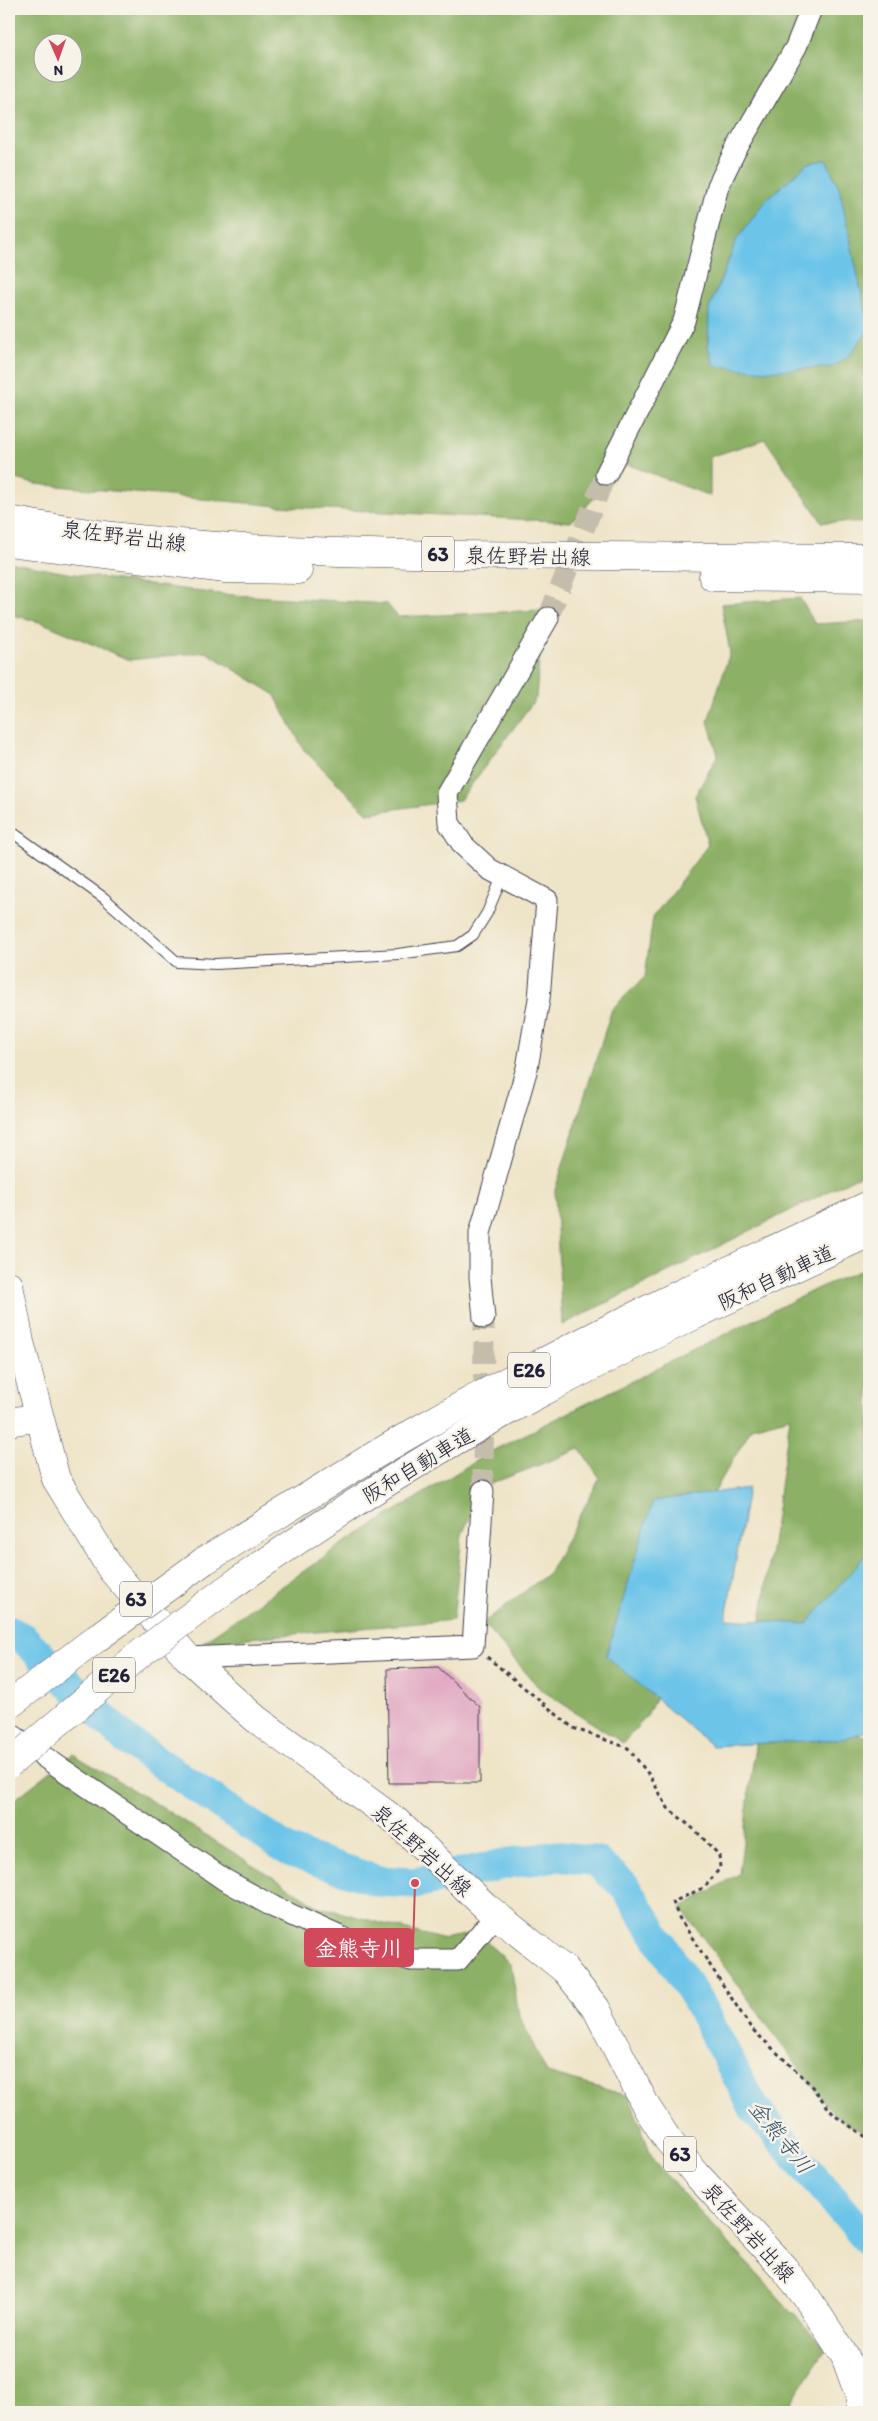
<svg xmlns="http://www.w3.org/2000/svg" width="878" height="2421" font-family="Itim,'Klee One',sans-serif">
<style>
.forest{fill:#8cb065;stroke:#576950;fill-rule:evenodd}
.water{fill:#6cc4e9;stroke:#477392}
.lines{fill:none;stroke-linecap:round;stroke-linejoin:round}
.river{stroke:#6cc4e9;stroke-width:31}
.building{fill:#e1a9c3}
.street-tunnel{stroke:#c5bdab;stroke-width:21;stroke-dasharray:21 11;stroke-linecap:butt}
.lane-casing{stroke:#413f50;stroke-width:12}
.street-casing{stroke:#413f50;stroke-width:23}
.secondary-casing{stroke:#413f50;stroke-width:29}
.primary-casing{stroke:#413f50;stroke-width:29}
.highway-casing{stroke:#413f50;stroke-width:29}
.path{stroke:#413f50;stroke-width:3;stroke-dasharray:4 4;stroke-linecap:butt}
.lane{stroke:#fff;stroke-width:10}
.street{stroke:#fff;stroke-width:21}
.secondary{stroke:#fff;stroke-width:28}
.primary{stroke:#fff;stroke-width:28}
.highway{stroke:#fff;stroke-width:28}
.highway-bridge-casing{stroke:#413f50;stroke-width:29;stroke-linecap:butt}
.highway-bridge{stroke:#fff;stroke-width:28}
.labels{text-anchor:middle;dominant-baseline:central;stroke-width:5;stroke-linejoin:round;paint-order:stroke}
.shield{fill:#f7f3e8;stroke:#62616f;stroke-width:1}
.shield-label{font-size:20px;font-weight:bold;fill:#22223b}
.street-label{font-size:21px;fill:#22223b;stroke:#f7f3e8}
.water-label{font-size:22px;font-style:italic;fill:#38536f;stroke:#f7f3e8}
.leader{fill:none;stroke:#d1495b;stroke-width:2}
.callout-dot{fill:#d1495b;stroke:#f7f3e8;stroke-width:2}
.callout{fill:#d1495b;stroke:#d1495b;stroke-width:2}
.callout-label{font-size:22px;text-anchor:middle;font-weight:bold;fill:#fff}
</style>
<rect width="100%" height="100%" fill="#f7f3e8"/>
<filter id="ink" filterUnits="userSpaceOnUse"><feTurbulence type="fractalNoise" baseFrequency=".02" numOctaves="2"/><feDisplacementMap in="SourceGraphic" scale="10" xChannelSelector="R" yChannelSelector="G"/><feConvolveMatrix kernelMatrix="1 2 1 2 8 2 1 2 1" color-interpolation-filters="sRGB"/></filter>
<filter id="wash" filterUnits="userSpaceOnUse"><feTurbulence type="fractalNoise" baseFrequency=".0096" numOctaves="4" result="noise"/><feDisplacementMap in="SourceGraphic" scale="20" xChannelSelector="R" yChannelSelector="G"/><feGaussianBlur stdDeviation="1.12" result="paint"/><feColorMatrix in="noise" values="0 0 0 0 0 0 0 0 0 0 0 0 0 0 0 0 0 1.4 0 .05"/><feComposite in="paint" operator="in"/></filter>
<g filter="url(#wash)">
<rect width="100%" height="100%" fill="#eee4c7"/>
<g class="forest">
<path d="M9,9H869V523L822,522L765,439L710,457V496L627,464L571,522L291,507L35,484L9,477ZM42,42H72V72H42Z"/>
<path d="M9,562L67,573L218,594L387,604L398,617L543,610L536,698L460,800L367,813L304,750L274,694L206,652L129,660L43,623L9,614Z"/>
<path d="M800,598L815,624L869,621V1171L562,1325L555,1190L612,1009L645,977L653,917L708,845L695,796L718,755L708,721L730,652L721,604Z"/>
<path d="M869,1267V1638L755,1664L790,1417L752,1427L695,1525L673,1665L646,1717L623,1743L540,1689L483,1623L549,1573L600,1478L580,1449L485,1486L462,1534L453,1620L203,1642L341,1545L490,1452L820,1287Z"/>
<path d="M757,1730L840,1731L869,1737V2135L834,2115L681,1908L739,1874Z"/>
<path d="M73,1754L153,1802L320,1907L441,1939L477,1933L511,1965L519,2016L547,2073L629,2096L654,2162L826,2349L785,2412H9V1851L14,1846L9,1841V1804Z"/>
</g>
<g class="water">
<path d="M826,160L839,187L869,329L849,356L832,367L765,371L714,366L708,347L709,309L737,239L766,200L808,163Z"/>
<path d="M748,1488L726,1619L807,1624L869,1551V1730L844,1739L712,1746L606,1656L653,1501Z"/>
</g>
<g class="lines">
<path class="river" d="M9,1631L23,1638L125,1739L289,1851L378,1881L415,1883L509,1863L557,1856L595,1861L624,1885L698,2002L754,2108L869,2242"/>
</g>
<g id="blocks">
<path class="building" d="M438,1667L480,1707V1783H389L387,1669Z"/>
</g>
</g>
<g filter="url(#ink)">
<use href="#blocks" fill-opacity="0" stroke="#413f50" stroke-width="1"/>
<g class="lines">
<g class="street-tunnel">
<path d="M548,618L606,474"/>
<path d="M483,1491L484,1318"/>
</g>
<g class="lane-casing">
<path id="lane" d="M9,830L104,898L177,962L216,964L398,954L457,946L473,935L487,913L502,877"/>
</g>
<g class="street-casing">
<g id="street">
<path d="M606,474L684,321L718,186L735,151L796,47L811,9"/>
<path d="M484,1318L480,1277V1233L527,1068L539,999L547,900L489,869L463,845L449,823L447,793L548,618"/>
<path d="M188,1658L473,1646L483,1491"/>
<path d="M9,1733L225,1880L274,1907L349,1941L411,1960H458L496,1915"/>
</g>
</g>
<g class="secondary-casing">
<path id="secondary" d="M9,1422L39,1417"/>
</g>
<g class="primary-casing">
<g id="primary">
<path d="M9,520C156,548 304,552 453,555C592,557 731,558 869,558"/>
<path d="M9,542L226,569L298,570"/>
<path d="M713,577L869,579"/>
<path d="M9,1285L20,1342L56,1479L111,1569L188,1658L232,1698L256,1719L396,1821L485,1906L565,1970L596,2008L647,2108L668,2140L697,2175L784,2268L807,2298L845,2356L859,2395L862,2412"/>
</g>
</g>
<g class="highway-casing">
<g id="highway">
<path d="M204,1561C274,1518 343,1473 414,1432C562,1348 715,1276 869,1205"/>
<path d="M224,1591C325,1520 428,1453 537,1395C646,1337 758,1285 869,1233"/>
</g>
</g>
<path class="path" d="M487,1657L573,1728L628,1748L650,1776L668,1808L696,1831L719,1855L720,1868L705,1887L673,1902L678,1916L751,2028L809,2083L834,2115L869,2139"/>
<use href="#lane" class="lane"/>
<use href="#street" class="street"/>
<use href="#secondary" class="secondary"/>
<use href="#primary" class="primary"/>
<use href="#highway" class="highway"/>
<g class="highway-bridge-casing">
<g id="highway-bridge">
<path d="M9,1705L97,1638L204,1561"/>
<path d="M9,1764L141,1653L224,1591"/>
</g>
</g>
<use href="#highway-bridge" class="highway-bridge"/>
</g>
</g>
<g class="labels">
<g class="shield">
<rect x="422" y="536.5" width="32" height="35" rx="4"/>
<rect x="508" y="1352.5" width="42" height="35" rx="4"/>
<rect x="120" y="1581.5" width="32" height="35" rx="4"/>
<rect x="93" y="1657.5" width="42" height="35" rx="4"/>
<rect x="664" y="2136.5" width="32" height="35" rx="4"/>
</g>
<g class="shield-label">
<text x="438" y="554">63</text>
<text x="529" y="1370">E26</text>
<text x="136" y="1599">63</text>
<text x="114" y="1675">E26</text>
<text x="680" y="2154">63</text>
</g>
<g class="street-label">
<text transform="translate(124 536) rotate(7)">泉佐野岩出線</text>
<text transform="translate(528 556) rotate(1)">泉佐野岩出線</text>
<text transform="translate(776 1277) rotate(-25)">阪和自動車道</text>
<text transform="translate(418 1465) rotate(-31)">阪和自動車道</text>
<text transform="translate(422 1850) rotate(42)">泉佐野岩出線</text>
<text transform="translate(749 2232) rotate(48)">泉佐野岩出線</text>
</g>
<g class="water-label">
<text transform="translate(781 2137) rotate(51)">金熊寺川</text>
</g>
</g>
<path class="leader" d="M415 1883L413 1948"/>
<circle class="callout-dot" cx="415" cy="1883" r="5"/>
<rect class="callout" x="305" y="1929" width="108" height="37" rx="5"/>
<g class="callout-label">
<text x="359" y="1956">金熊寺川</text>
</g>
<rect width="878" height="2421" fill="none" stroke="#f7f3e8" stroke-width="30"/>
<g transform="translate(58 58) rotate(178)"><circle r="24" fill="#f7f3e8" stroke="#a29fa3"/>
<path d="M0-4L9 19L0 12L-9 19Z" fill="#d1495b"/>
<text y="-8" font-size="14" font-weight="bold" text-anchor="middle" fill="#22223b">N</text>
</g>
</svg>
